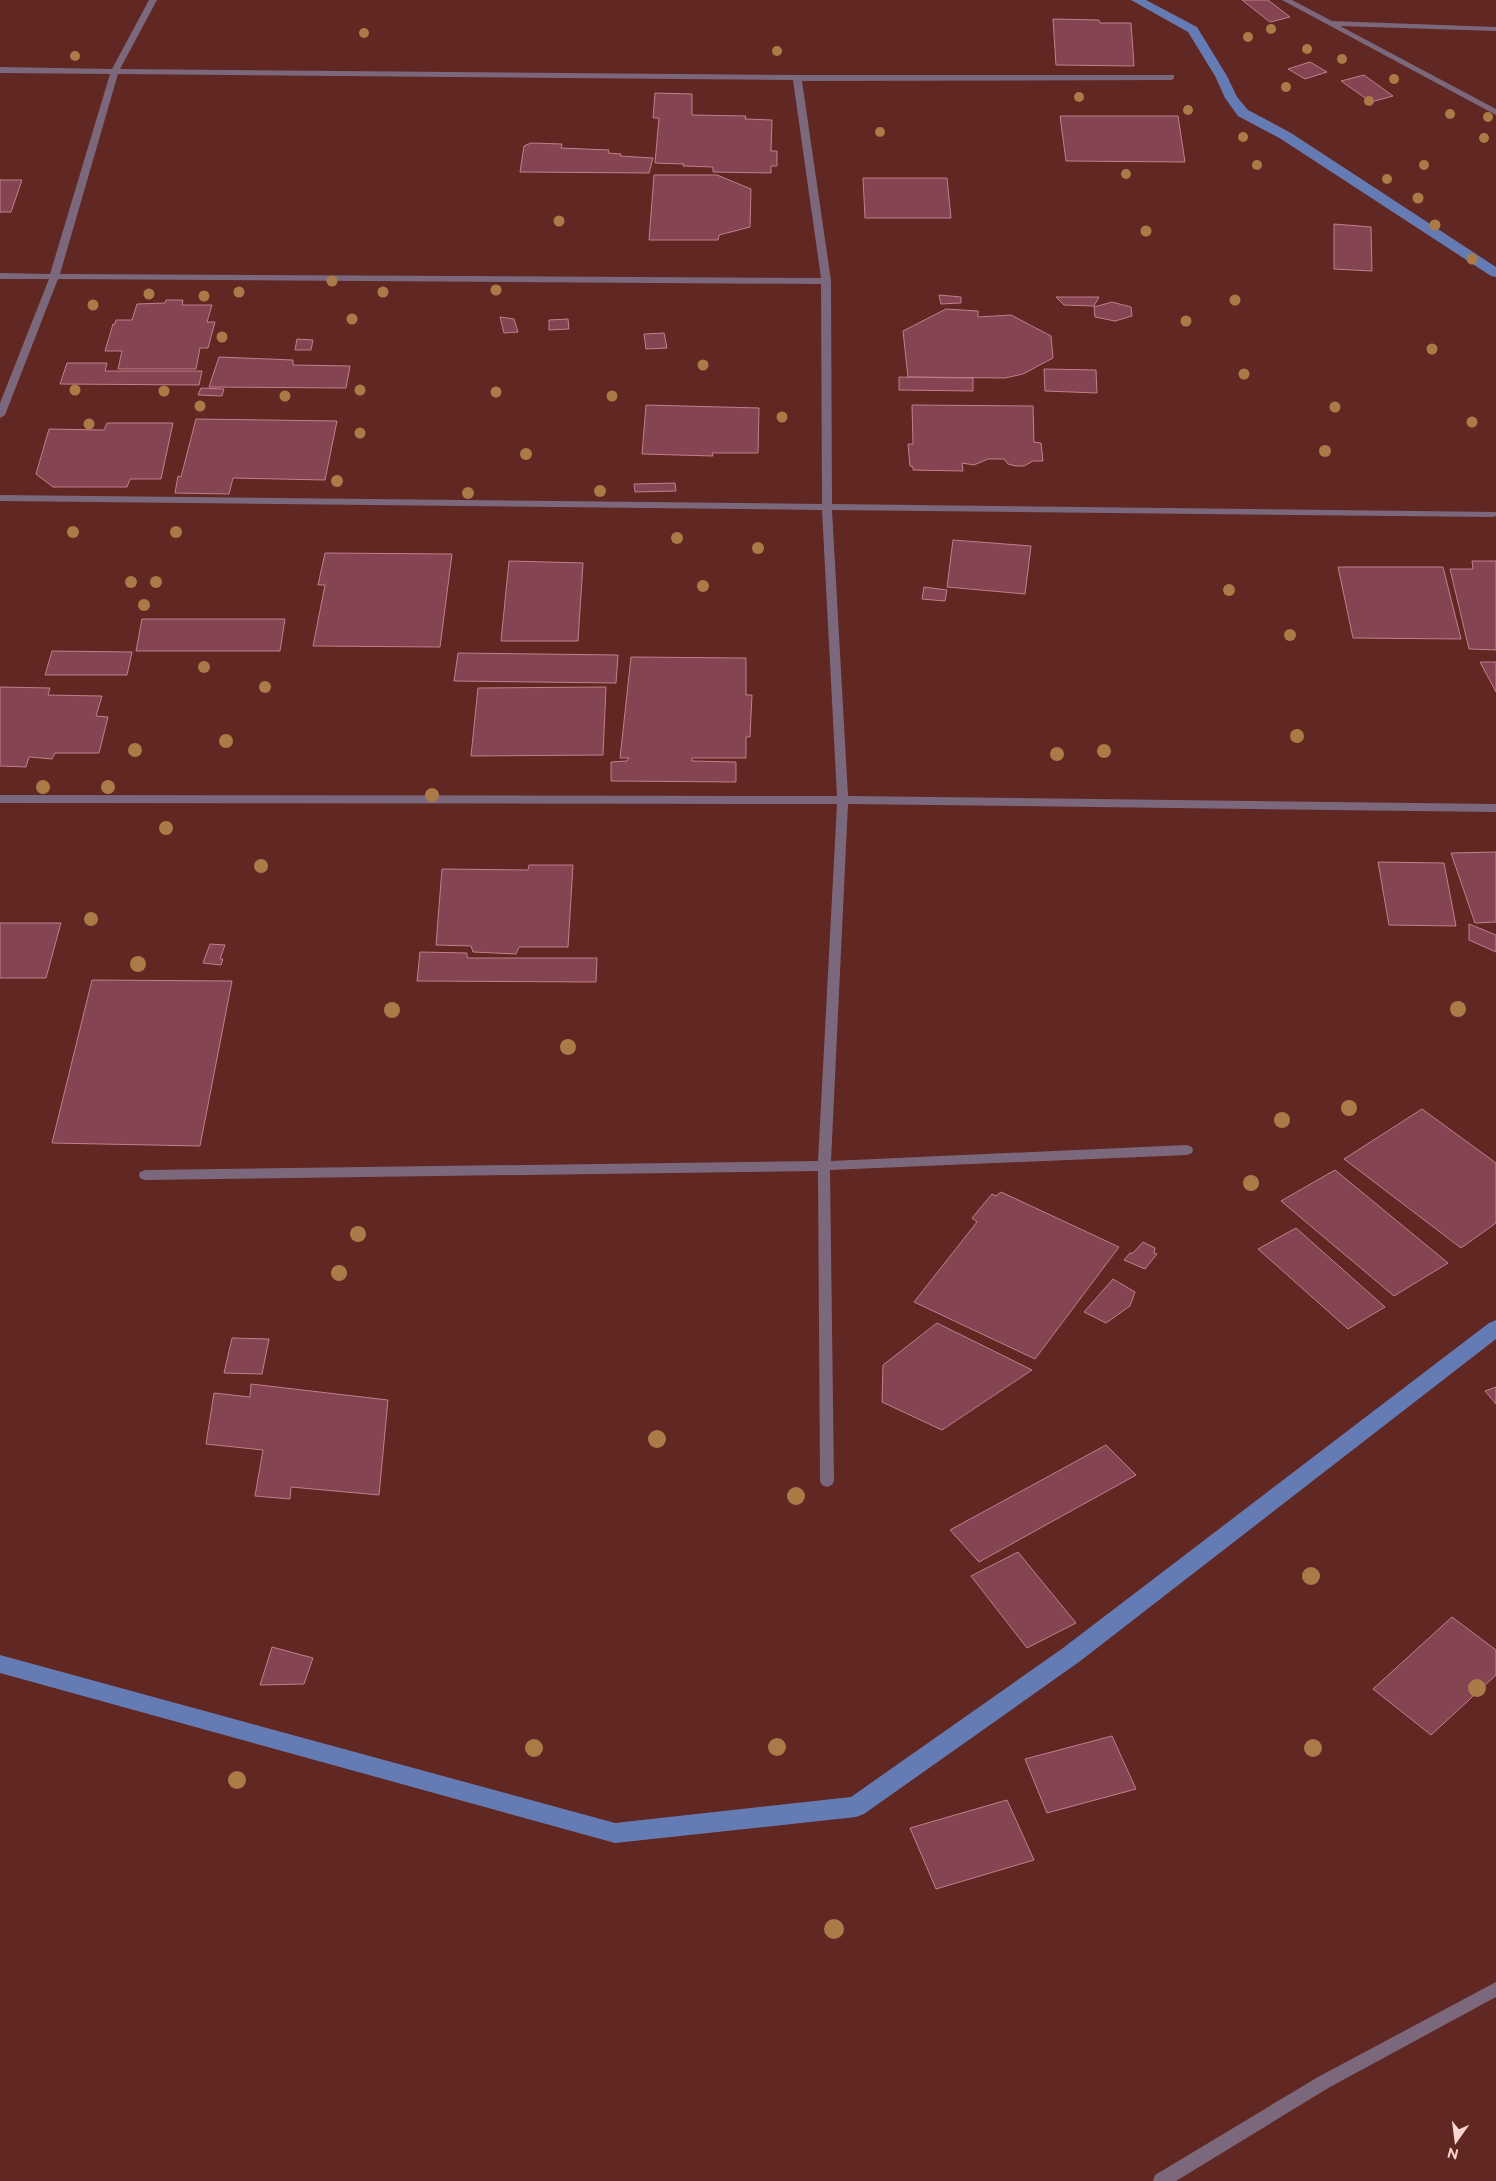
<svg xmlns="http://www.w3.org/2000/svg" width="1496" height="2181" font-family="Raleway,sans-serif">
<style>
.lines{fill:none;stroke-linecap:round;stroke-linejoin:round}
.stream{fill:#657bb3;fill-rule:evenodd}
.building{fill:#844452;stroke:#c27f8c}
.minor{fill:#7c687c;fill-rule:evenodd}
.tree{fill:#ab7b47}
</style>
<rect width="100%" height="100%" fill="#612723"/>
<g class="lines">
<g class="stream">
<path d="M1131,0H1146L1197,27L1227,76L1237,97L1248,110L1291,133L1496,267V277L1491,276L1281,139L1238,116L1225,98L1215,76L1188,32Z"/>
<path d="M1496,1320V1339L1079,1662L864,1814L856,1817L615,1843L0,1673V1655L615,1823L851,1797L1063,1648L1489,1323Z"/>
</g>
</g>
<g class="building">
<path d="M1242,0H1268L1290,17L1270,22Z"/>
<path d="M1053,19L1099,20L1100,23H1131L1134,66L1056,65Z"/>
<path d="M1310,62L1327,72L1305,79L1288,69Z"/>
<path d="M1364,75L1393,96L1371,102L1341,81Z"/>
<path d="M655,93L692,94V115L746,116L745,119L772,120L771,151H777V166H771V173L713,172V167L683,166L684,164L655,163L659,118H653Z"/>
<path d="M1060,116H1178L1185,162L1066,161Z"/>
<path d="M531,143L562,144L561,148L609,150L608,153L621,154L620,156L653,158L649,173L520,172L524,146Z"/>
<path d="M654,175H717L751,189L750,227L719,235L718,240H649Z"/>
<path d="M863,178H947L951,218H865Z"/>
<path d="M0,180H22L11,212H0Z"/>
<path d="M1334,224L1371,227L1372,271L1334,269Z"/>
<path d="M939,295L961,297V303L941,304Z"/>
<path d="M1056,297H1099L1094,306L1064,305Z"/>
<path d="M166,300H183L182,305H212L207,322H215L208,348H200L196,369H118L122,351H105L113,324H115L116,320H132L137,304L165,303Z"/>
<path d="M1112,302L1131,307L1132,316L1115,321L1095,317L1094,307Z"/>
<path d="M946,309L978,311V317L1011,315L1051,336L1053,358L1023,374L1005,378L908,377L903,331Z"/>
<path d="M500,317L514,319L518,332L504,333Z"/>
<path d="M568,319L569,329L549,330V320Z"/>
<path d="M664,333L667,348L646,349L644,334Z"/>
<path d="M297,339L313,340L311,350H295Z"/>
<path d="M219,357L293,360V365L350,366L346,388L209,387Z"/>
<path d="M67,363H107L105,371H202L199,385L60,384Z"/>
<path d="M1044,369L1096,370L1097,393L1045,391Z"/>
<path d="M899,377L973,378V391L899,390Z"/>
<path d="M201,388L224,389L222,396L198,395Z"/>
<path d="M646,405L759,408L758,453H712L713,456L642,454Z"/>
<path d="M912,405L1033,406L1034,442L1041,443L1043,461H1033L1024,466H1016L1008,464L1004,459H988L974,465L962,463L963,471L913,470V467L910,466L908,444H913Z"/>
<path d="M196,419L337,421L325,480L233,478L229,494L175,493L178,476L181,477Z"/>
<path d="M107,423H173L161,479H130L127,487H53L36,474L49,429L104,430Z"/>
<path d="M675,483L676,491L635,492L634,484Z"/>
<path d="M953,540L1031,546L1025,594L947,587Z"/>
<path d="M325,553L452,554L440,647L313,646L325,585H318Z"/>
<path d="M509,561L583,563L578,641H501Z"/>
<path d="M1472,561H1496V650L1469,649L1450,569H1473Z"/>
<path d="M1338,567H1443L1461,639L1353,638Z"/>
<path d="M924,587L947,590L945,601L922,599Z"/>
<path d="M142,619H285L280,651H136Z"/>
<path d="M52,651L132,652L127,675H45Z"/>
<path d="M458,653L618,655L616,683L454,681Z"/>
<path d="M631,657L746,658V695H752L750,737H746V758H692V761L736,762V782L611,781V762L627,761L629,758H620Z"/>
<path d="M1480,662H1496V692Z"/>
<path d="M0,687L50,688L48,695L102,696L96,716L108,717L99,753H55L52,759L29,757L26,767L0,766Z"/>
<path d="M606,687L603,755L471,756L478,688Z"/>
<path d="M1496,852V922L1475,923L1451,853Z"/>
<path d="M1378,862L1444,863L1456,926L1389,925Z"/>
<path d="M529,865H573L568,947H519L516,954L473,952L471,946L436,945L442,869L528,870Z"/>
<path d="M0,923H61L46,978H0Z"/>
<path d="M1469,924L1496,935V952L1469,940Z"/>
<path d="M210,944L225,945L220,959H223L221,965L203,963Z"/>
<path d="M420,952L467,953V958H597L596,982L417,981Z"/>
<path d="M92,980L232,981L200,1146L52,1143Z"/>
<path d="M1422,1109L1496,1163V1223L1461,1248L1344,1159Z"/>
<path d="M1335,1170L1448,1263L1394,1296L1281,1201Z"/>
<path d="M1001,1192L1119,1247L1035,1359L914,1302L977,1222L972,1218L992,1194L996,1196Z"/>
<path d="M1296,1228L1385,1307L1348,1329L1258,1249Z"/>
<path d="M1143,1242L1155,1248L1154,1253L1157,1254L1145,1269L1124,1260L1130,1253H1133Z"/>
<path d="M1113,1279L1135,1292L1130,1306L1106,1323L1084,1312Z"/>
<path d="M937,1323L1032,1370L942,1430L882,1402L883,1365Z"/>
<path d="M232,1338L269,1339L262,1374L224,1373Z"/>
<path d="M251,1384L388,1400L379,1495L291,1487L290,1499L255,1496L263,1450L206,1444L214,1393L250,1397Z"/>
<path d="M1496,1387V1404L1485,1391Z"/>
<path d="M1106,1445L1136,1475L979,1562L950,1530Z"/>
<path d="M1018,1552L1076,1623L1027,1648L971,1576Z"/>
<path d="M1452,1617L1496,1650V1675L1431,1735L1373,1689Z"/>
<path d="M272,1647L313,1658L304,1684L260,1685Z"/>
<path d="M1112,1736L1136,1789L1047,1813L1025,1759Z"/>
<path d="M1007,1800L1034,1860L936,1889L910,1828Z"/>
</g>
<g class="lines">
<g class="minor">
<path d="M149,0H157L120,69L797,75H1174V79L1171,80L802,81L831,281L832,504L1496,512V516L1493,517L832,510L848,796L1496,804V812L848,804L831,1161L1187,1145L1192,1147L1193,1150L1192,1153L1187,1155L830,1170L834,1481L832,1485L827,1487L822,1485L820,1481L818,1171L145,1180L140,1178L139,1175L140,1172L145,1170L818,1161L837,804L0,803V795L837,796L822,510L0,501V495L822,504L821,284L58,279L5,415L0,418V403L49,279H0V273L50,274L110,74L0,73V67L112,69ZM118,74L793,80L821,278L60,274Z"/>
<path d="M1282,0H1292L1332,21L1496,27V31L1340,26L1496,109V115Z"/>
<path d="M1496,1982V1997L1330,2087L1176,2181H1153L1155,2175L1318,2077Z"/>
</g>
</g>
<g class="tree">
<circle cx="1271" cy="29" r="5"/>
<circle cx="364" cy="33" r="5"/>
<circle cx="1248" cy="37" r="5"/>
<circle cx="1307" cy="49" r="5"/>
<circle cx="777" cy="51" r="5"/>
<circle cx="75" cy="56" r="5"/>
<circle cx="1342" cy="59" r="5"/>
<circle cx="1394" cy="79" r="5"/>
<circle cx="1286" cy="87" r="5"/>
<circle cx="1079" cy="97" r="5"/>
<circle cx="1369" cy="101" r="5"/>
<circle cx="1188" cy="110" r="5"/>
<circle cx="1450" cy="114" r="5"/>
<circle cx="1488" cy="117" r="5"/>
<circle cx="880" cy="132" r="5"/>
<circle cx="1243" cy="137" r="5"/>
<circle cx="1484" cy="138" r="5"/>
<circle cx="1257" cy="165" r="5"/>
<circle cx="1424" cy="165" r="5"/>
<circle cx="1126" cy="174" r="5"/>
<circle cx="1387" cy="179" r="5"/>
<circle cx="1418" cy="198" r="5.5"/>
<circle cx="559" cy="221" r="5.5"/>
<circle cx="1435" cy="225" r="5.5"/>
<circle cx="1146" cy="231" r="5.5"/>
<circle cx="1472" cy="259" r="5.5"/>
<circle cx="332" cy="281" r="5.5"/>
<circle cx="496" cy="290" r="5.5"/>
<circle cx="239" cy="292" r="5.5"/>
<circle cx="383" cy="292" r="5.5"/>
<circle cx="149" cy="294" r="5.5"/>
<circle cx="204" cy="296" r="5.5"/>
<circle cx="1235" cy="300" r="5.5"/>
<circle cx="93" cy="305" r="5.5"/>
<circle cx="352" cy="319" r="5.5"/>
<circle cx="1186" cy="321" r="5.5"/>
<circle cx="222" cy="337" r="5.5"/>
<circle cx="1432" cy="349" r="5.5"/>
<circle cx="703" cy="365" r="5.5"/>
<circle cx="1244" cy="374" r="5.5"/>
<circle cx="75" cy="390" r="5.5"/>
<circle cx="360" cy="390" r="5.5"/>
<circle cx="164" cy="391" r="5.5"/>
<circle cx="496" cy="392" r="5.5"/>
<circle cx="285" cy="396" r="5.5"/>
<circle cx="612" cy="396" r="5.5"/>
<circle cx="200" cy="406" r="5.5"/>
<circle cx="1335" cy="407" r="5.5"/>
<circle cx="782" cy="417" r="5.5"/>
<circle cx="1472" cy="422" r="5.5"/>
<circle cx="89" cy="424" r="5.5"/>
<circle cx="360" cy="433" r="5.5"/>
<circle cx="1325" cy="451" r="6"/>
<circle cx="526" cy="454" r="6"/>
<circle cx="337" cy="481" r="6"/>
<circle cx="600" cy="491" r="6"/>
<circle cx="468" cy="493" r="6"/>
<circle cx="73" cy="532" r="6"/>
<circle cx="176" cy="532" r="6"/>
<circle cx="677" cy="538" r="6"/>
<circle cx="758" cy="548" r="6"/>
<circle cx="131" cy="582" r="6"/>
<circle cx="156" cy="582" r="6"/>
<circle cx="703" cy="586" r="6"/>
<circle cx="1229" cy="590" r="6"/>
<circle cx="144" cy="605" r="6"/>
<circle cx="1290" cy="635" r="6"/>
<circle cx="204" cy="667" r="6"/>
<circle cx="265" cy="687" r="6"/>
<circle cx="1297" cy="736" r="7"/>
<circle cx="226" cy="741" r="7"/>
<circle cx="135" cy="750" r="7"/>
<circle cx="1104" cy="751" r="7"/>
<circle cx="1057" cy="754" r="7"/>
<circle cx="43" cy="787" r="7"/>
<circle cx="108" cy="787" r="7"/>
<circle cx="432" cy="795" r="7"/>
<circle cx="166" cy="828" r="7"/>
<circle cx="261" cy="866" r="7"/>
<circle cx="91" cy="919" r="7"/>
<circle cx="138" cy="964" r="8"/>
<circle cx="1458" cy="1009" r="8"/>
<circle cx="392" cy="1010" r="8"/>
<circle cx="568" cy="1047" r="8"/>
<circle cx="1349" cy="1108" r="8"/>
<circle cx="1282" cy="1120" r="8"/>
<circle cx="1251" cy="1183" r="8"/>
<circle cx="358" cy="1234" r="8"/>
<circle cx="339" cy="1273" r="8"/>
<circle cx="657" cy="1439" r="9"/>
<circle cx="796" cy="1496" r="9"/>
<circle cx="1311" cy="1576" r="9"/>
<circle cx="1477" cy="1688" r="9"/>
<circle cx="777" cy="1747" r="9"/>
<circle cx="534" cy="1748" r="9"/>
<circle cx="1313" cy="1748" r="9"/>
<circle cx="237" cy="1780" r="9"/>
<circle cx="834" cy="1929" r="10"/>
</g>
<g transform="translate(1456 2141) rotate(194)" stroke="#612723" stroke-width="4" paint-order="stroke">
<path d="M0-4L9 19L0 12L-9 19Z" fill="#fbd6d1"/>
<text y="-8" font-size="14" font-weight="bold" text-anchor="middle" fill="#fbd6d1">N</text>
</g>
</svg>
